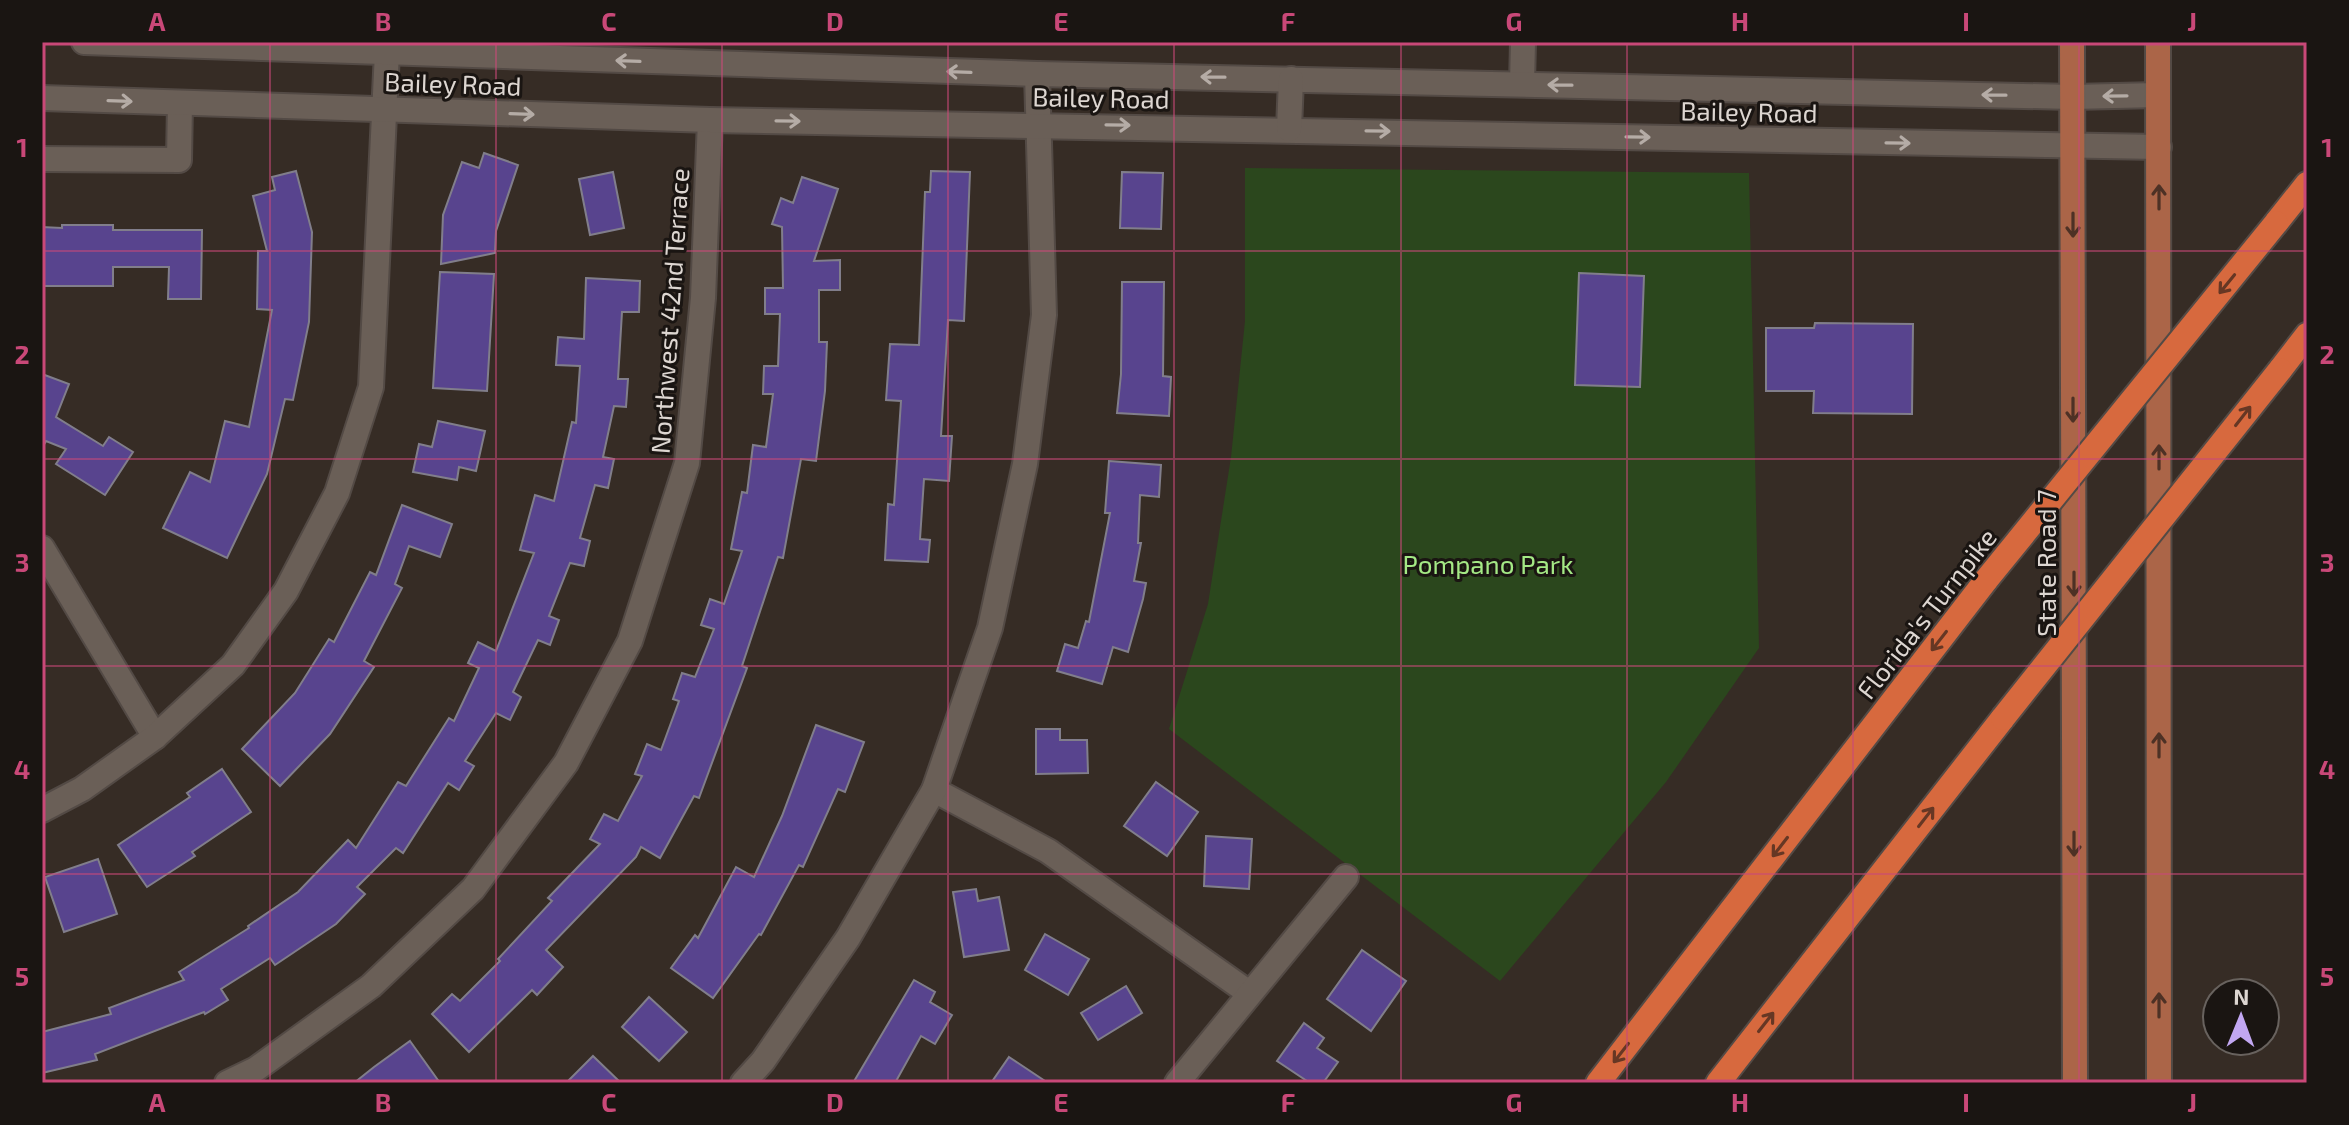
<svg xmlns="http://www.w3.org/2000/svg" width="2349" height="1125" font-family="'Exo 2',sans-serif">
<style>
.green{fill:#2b471d}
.building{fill:#58448e;stroke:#817e8b;stroke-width:2}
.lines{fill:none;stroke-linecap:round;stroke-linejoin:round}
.minor-casing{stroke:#534a45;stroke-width:28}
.tertiary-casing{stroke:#534a45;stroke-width:28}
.primary-casing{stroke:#534a45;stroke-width:28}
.motorway-casing{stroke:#534a45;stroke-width:28}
.minor{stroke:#6a5f57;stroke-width:24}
.tertiary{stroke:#6a5f57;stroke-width:24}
.primary{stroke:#ab6548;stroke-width:24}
.motorway{stroke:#d7693e;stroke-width:24}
.motorway-bridge-casing{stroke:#534a45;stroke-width:28;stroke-linecap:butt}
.motorway-bridge{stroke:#d7693e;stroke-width:24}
.oneway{stroke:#b5aca6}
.oneway2{stroke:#4d3125}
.oneway3{stroke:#663724}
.grid{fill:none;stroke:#c94878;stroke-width:2;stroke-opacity:0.55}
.labels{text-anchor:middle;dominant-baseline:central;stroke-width:6;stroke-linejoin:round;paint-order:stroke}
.street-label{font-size:26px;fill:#ddd6d1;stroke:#1a1512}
.park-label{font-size:26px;fill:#a4e985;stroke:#1a1512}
.neatline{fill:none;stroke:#c94878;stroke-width:3}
.grid-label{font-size:26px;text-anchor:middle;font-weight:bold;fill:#c94878}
</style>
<rect width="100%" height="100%" fill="#362c25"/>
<path class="green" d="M1245,168L1749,173L1759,648L1666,782L1500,981L1169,729L1208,604L1231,457L1245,321Z"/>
<g class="building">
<path d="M484,153L518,165L496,231L495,253L441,264L443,215L462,162L479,168Z"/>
<path d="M296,171L312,232L309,322L293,400L285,399L267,474L227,558L163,528L190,472L210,482L225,421L249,427L272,310L257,309L258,251H267L253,196L275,190L272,177Z"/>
<path d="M931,171L970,172L964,321L948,320L941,436H952L949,481L924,479L920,539L930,540L928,562L885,560L888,504L894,505L901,401L886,400L890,344L919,345L925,192H930Z"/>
<path d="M613,172L624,228L590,235L579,179Z"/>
<path d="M1122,172L1163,173L1161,229L1120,228Z"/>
<path d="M802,177L838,189L814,261L840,260V290H819V342H827L825,391L816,461L801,459L783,558L778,557L742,666L747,668L699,798L694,796L660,858L641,847L636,857L546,950L563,967L537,995L532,990L469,1052L432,1014L452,994L460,1001L500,961L498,959L552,901L548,898L600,844L590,839L604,814L618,821L642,776L635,774L647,744L661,750L679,701L673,699L682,673L695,677L714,629L701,625L710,599L724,604L742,551L731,549L742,492L747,493L753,445L766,447L773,394H763L764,366H778L780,314H765V288H783L782,227L772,224L781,198L793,203Z"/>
<path d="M62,225H113V230H202L201,299H168L169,267H113V286H42V227L62,228Z"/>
<path d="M440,272L494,274L487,391L433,388Z"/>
<path d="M1579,273L1644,276L1640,387L1575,385Z"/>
<path d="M586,278L640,281L639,312H622L618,379H628L626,407L614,406L603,457L614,459L608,488L595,485L580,538L590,541L584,566L570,563L549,616L559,620L550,645L538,640L513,692L521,697L510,720L496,713L465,761L474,766L459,790L448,783L403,853L396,848L357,887L365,894L336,924L275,965L270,958L221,989L228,1000L205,1014L204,1012L95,1054L97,1060L42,1073V1032L111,1014L109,1008L184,980L179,972L249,928L248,926L298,892L348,840L356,848L398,782L406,786L449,718L454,721L479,668L468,663L478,642L496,651L534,553L520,550L535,495L554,501L572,422L576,423L580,366L556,365L558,337L584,339Z"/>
<path d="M1122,282H1164L1163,376L1171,377L1169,416L1117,413L1121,374Z"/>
<path d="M1815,323L1913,324L1912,414L1813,413L1814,391H1766V328H1814Z"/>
<path d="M42,374L69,384L56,417L103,446L109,437L133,452L105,495L56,464L66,449L46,441L42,448Z"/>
<path d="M438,421L485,431L476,471L459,467L457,480L413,472L419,444L432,447Z"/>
<path d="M1109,461L1161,465L1159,497L1140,495L1138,543H1141L1134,581L1146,583L1143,599L1128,652L1113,647L1102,684L1057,671L1065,644L1078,648L1086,621L1089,622L1110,513H1105Z"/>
<path d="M402,505L452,524L440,557L409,546L395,584L402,588L364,661L374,667L330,734L280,786L242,749L295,693L329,639L334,642L370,572L376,575Z"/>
<path d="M816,725L864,742L845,792L838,789L803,867L799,865L761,935L759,934L713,998L671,968L695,935L698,938L736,867L754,877L782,816Z"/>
<path d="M1036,729H1060V740H1087L1088,773L1036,774Z"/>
<path d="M222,769L251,812L192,852L195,856L147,887L118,845L190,797L187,793Z"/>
<path d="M1156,782L1198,812L1167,856L1124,826Z"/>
<path d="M1206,836L1252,839L1249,889L1204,886Z"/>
<path d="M98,859L117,914L64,932L45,877Z"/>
<path d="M976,889L978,901L999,897L1009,950L964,957L953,892Z"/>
<path d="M1045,934L1089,959L1068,995L1025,970Z"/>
<path d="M1362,950L1406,981L1371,1031L1327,999Z"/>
<path d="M914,980L935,992L930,1002L952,1015L935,1044L921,1036L895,1083H853Z"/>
<path d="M1126,986L1142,1013L1098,1040L1081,1013Z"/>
<path d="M649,997L687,1032L659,1061L622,1027Z"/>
<path d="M1304,1023L1324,1038L1317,1048L1338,1062L1323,1083H1310L1277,1061Z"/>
<path d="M410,1041L440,1083H354L374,1067Z"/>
<path d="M593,1056L621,1083H566Z"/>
<path d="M1009,1057L1048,1083H991Z"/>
</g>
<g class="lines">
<g class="minor-casing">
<g id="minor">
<path d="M1522,84L1523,42"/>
<path d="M42,159L179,160L180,103"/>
<path d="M42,548L155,737"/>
<path d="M934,790L1048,851L1249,993"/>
<path d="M42,810L82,789L155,737L233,665L286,591L337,493L371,387L387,52"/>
<path d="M227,1083L256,1069L371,986L473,889L566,763L630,641L687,463L703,298L710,120"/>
<path d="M743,1083L763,1061L848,938L934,790L990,628L1025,464L1044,315L1037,74"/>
<path d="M1177,1083L1346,877"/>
</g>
</g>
<g class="tertiary-casing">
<g id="tertiary">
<path d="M84,42L1037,74L2072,97L2158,95"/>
<path d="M42,98L710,120L2159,147"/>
<path d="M1289,129L1291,79"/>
</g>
</g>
<g class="primary-casing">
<g id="primary">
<path d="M2072,42L2075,1083"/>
<path d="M2158,42L2159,1083"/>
</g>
</g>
<g class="motorway-casing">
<g id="motorway">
<path d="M2276,223L2307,184"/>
<path d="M2280,370L2307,335"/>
<path d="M1598,1083L1987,579"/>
<path d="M1718,1083L2003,718"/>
</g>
</g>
<use href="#minor" class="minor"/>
<use href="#tertiary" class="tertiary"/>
<use href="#primary" class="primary"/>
<use href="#motorway" class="motorway"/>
<g class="motorway-bridge-casing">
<g id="motorway-bridge">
<path d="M1987,579L2276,223"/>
<path d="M2003,718L2280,370"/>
</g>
</g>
<use href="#motorway-bridge" class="motorway-bridge"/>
</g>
<defs><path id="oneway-shaft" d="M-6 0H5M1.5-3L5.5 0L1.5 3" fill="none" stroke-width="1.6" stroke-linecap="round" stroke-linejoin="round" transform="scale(2)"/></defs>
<g class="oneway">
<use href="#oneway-shaft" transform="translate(628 61) rotate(-178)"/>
<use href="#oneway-shaft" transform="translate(959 72) rotate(-178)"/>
<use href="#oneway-shaft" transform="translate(1213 77) rotate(-179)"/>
<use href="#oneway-shaft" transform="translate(1560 85) rotate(-179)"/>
<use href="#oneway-shaft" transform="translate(1994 95) rotate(-179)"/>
<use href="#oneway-shaft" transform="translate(2115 96) rotate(179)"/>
<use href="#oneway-shaft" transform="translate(120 101) rotate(2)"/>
<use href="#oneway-shaft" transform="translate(522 114) rotate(2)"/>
<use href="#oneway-shaft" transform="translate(788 121) rotate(1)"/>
<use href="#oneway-shaft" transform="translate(1118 125) rotate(1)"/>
<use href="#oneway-shaft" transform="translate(1378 131) rotate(1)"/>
<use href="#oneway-shaft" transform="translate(1638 137) rotate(1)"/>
<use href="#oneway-shaft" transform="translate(1898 143) rotate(1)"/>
</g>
<g class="oneway2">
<use href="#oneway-shaft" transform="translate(2159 197) rotate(-90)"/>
<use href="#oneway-shaft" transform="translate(2073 225) rotate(90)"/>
<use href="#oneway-shaft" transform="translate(2073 410) rotate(90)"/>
<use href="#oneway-shaft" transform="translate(2159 457) rotate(-90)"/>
<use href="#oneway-shaft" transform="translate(2074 584) rotate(90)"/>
<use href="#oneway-shaft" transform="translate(2159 745) rotate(-90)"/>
<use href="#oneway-shaft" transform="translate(2074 844) rotate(90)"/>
<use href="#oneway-shaft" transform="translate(2159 1005) rotate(-90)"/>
</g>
<g class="oneway3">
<use href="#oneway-shaft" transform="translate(2227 284) rotate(129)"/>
<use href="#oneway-shaft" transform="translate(2243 416) rotate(-52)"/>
<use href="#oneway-shaft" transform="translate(1939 641) rotate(128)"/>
<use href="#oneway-shaft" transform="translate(1926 817) rotate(-52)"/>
<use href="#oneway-shaft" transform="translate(1780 847) rotate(128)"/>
<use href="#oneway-shaft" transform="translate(1766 1022) rotate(-52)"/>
<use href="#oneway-shaft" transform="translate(1621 1053) rotate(128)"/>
</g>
<path class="grid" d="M270,42V1083M496,42V1083M722,42V1083M948,42V1083M1174,42V1083M1401,42V1083M1627,42V1083M1853,42V1083M2079,42V1083M42,251H2307M42,459H2307M42,666H2307M42,874H2307"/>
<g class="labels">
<g class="street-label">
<text transform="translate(453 83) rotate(2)">Bailey Road</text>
<text transform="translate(1101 97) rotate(1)">Bailey Road</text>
<text transform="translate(1749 111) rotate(1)">Bailey Road</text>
<text transform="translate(669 311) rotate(-86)">Northwest 42nd Terrace</text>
<text transform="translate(2045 563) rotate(-90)">State Road 7</text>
<text transform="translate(1926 613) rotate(-52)">Florida's Turnpike</text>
</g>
<g class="park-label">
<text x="1488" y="563">Pompano Park</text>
</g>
</g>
<rect width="2349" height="1125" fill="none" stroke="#1a1512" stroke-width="88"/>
<g transform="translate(2241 1017) rotate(1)"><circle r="38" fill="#1a1512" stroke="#68625e" stroke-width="2"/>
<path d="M0-6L14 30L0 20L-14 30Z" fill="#c2a7f2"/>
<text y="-12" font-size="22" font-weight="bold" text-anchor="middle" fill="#ddd6d1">N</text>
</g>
<rect x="44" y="44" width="2261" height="1037" class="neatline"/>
<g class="grid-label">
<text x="157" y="31">A</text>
<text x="383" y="31">B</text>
<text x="609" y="31">C</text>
<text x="835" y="31">D</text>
<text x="1061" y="31">E</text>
<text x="1288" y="31">F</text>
<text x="1514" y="31">G</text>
<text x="1740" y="31">H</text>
<text x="1966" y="31">I</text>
<text x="2192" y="31">J</text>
<text x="22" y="157">1</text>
<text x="2327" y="157">1</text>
<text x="22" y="364">2</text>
<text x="2327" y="364">2</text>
<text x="22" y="572">3</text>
<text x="2327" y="572">3</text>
<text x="22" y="779">4</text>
<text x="2327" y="779">4</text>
<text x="22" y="986">5</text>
<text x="2327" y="986">5</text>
<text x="157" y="1112">A</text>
<text x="383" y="1112">B</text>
<text x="609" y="1112">C</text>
<text x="835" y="1112">D</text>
<text x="1061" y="1112">E</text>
<text x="1288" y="1112">F</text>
<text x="1514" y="1112">G</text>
<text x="1740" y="1112">H</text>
<text x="1966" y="1112">I</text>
<text x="2192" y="1112">J</text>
</g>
</svg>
